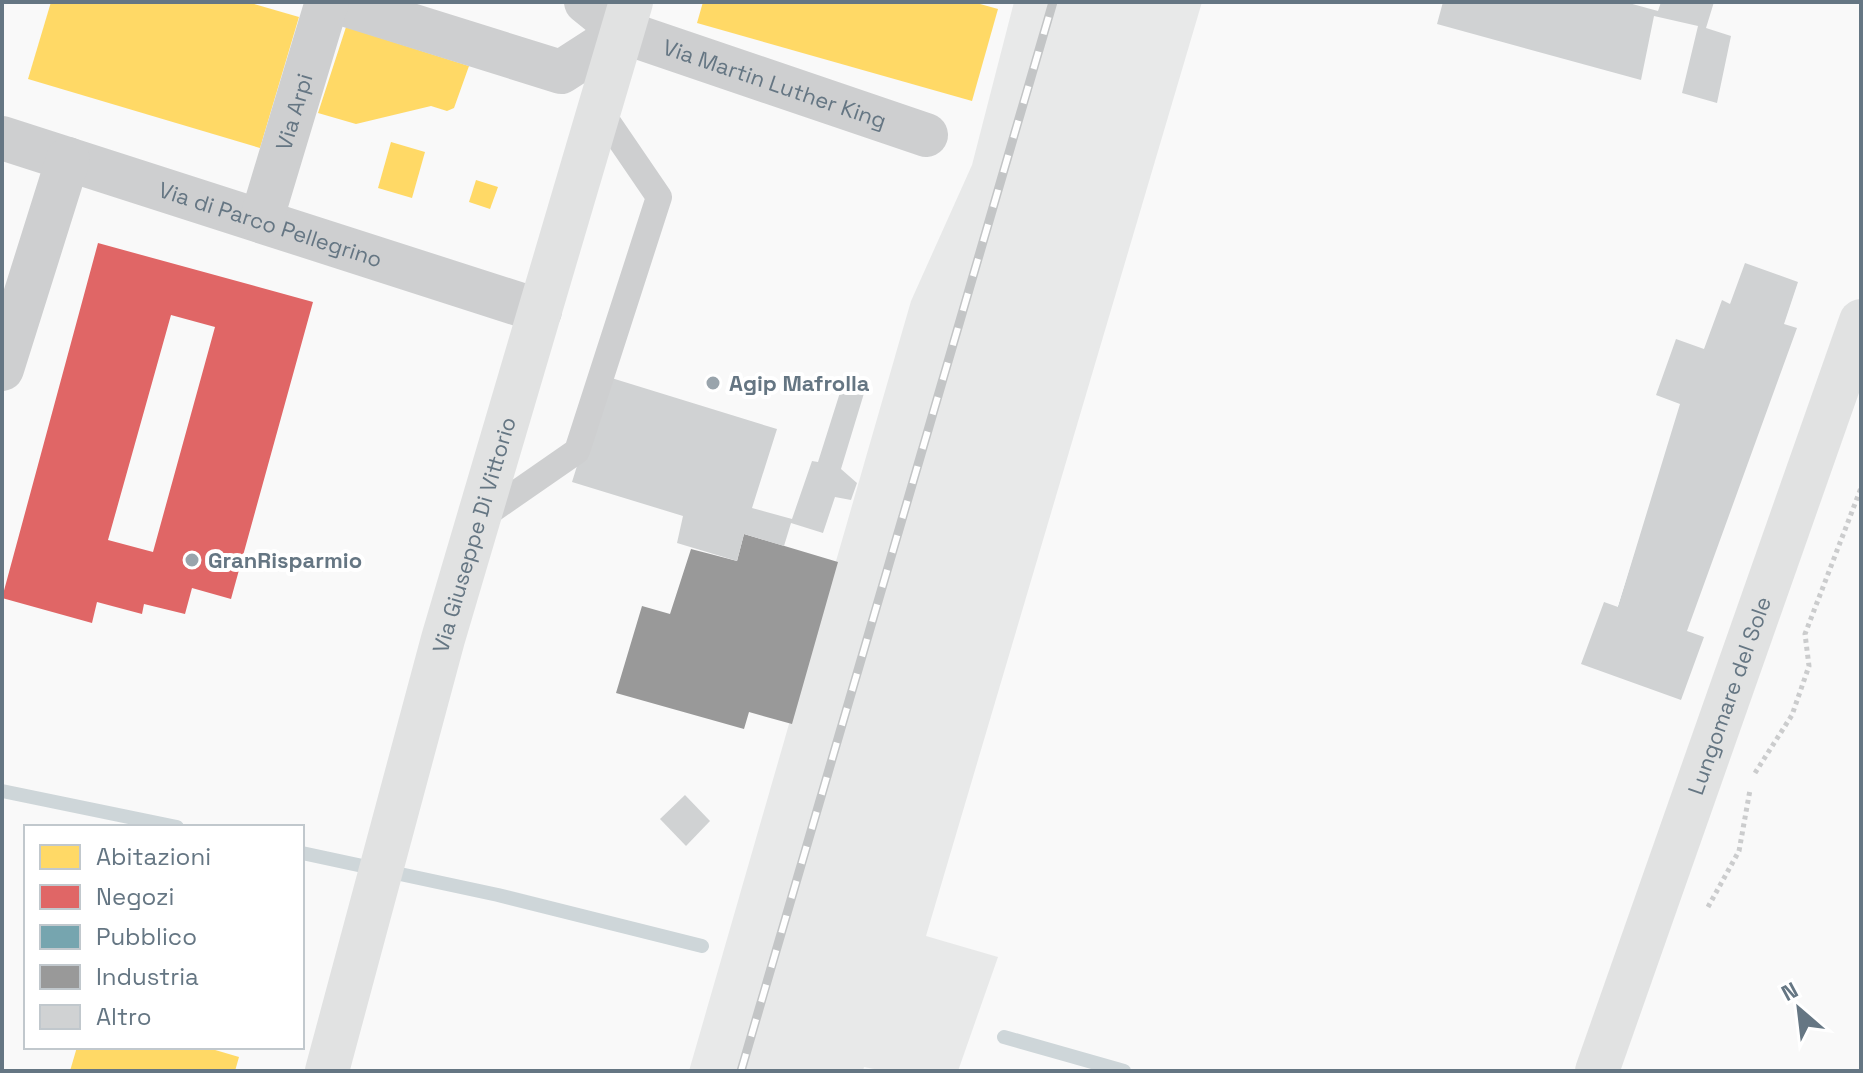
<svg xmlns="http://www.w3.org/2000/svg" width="1863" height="1073" font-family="'Space Grotesk',sans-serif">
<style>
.built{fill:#e8e9e9}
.homes{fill:#ffd966}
.shops{fill:#e06666;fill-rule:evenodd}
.public{fill:#76a5af}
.industry{fill:#999}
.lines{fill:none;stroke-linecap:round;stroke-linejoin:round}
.stream{stroke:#ced6d9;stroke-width:14}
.building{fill:#d0d2d3}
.path{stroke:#cbcccd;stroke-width:5;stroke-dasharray:4 4;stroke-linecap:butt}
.lane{stroke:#cecfd0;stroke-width:26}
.street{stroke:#cecfd0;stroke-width:44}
.secondary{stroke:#e1e2e2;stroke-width:44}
.rail-casing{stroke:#c3c5c6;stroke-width:9}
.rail{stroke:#fff;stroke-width:6;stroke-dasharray:18;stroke-linecap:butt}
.poi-dot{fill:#99a4ac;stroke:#fff;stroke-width:3}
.labels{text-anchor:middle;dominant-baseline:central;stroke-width:8;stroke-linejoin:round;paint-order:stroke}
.street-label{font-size:22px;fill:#657683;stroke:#fff}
.poi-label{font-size:22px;font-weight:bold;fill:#657683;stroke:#fff;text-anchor:start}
</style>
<rect width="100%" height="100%" fill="#f9f9f9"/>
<path class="built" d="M1014,2H1202L926,936L998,957L958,1071H884L864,1067L863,1071H689L911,301L972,165Z"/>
<g class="homes">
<path d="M51,2H247L299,17L260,148L28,79Z"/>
<path d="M703,2H973L998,9L972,101L697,23Z"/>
<path d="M346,27L469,66L454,108L447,111L431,106L356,124L318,113Z"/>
<path d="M391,142L425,152L412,198L378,188Z"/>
<path d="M476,180L498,187L490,209L469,202Z"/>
<path d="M77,1047H205L239,1057L235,1071H70Z"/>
</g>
<path class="shops" d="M98,243L313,302L231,599L192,588L185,614L144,604L142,614L97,602L92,623L2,598ZM171,315L215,327L153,552L108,540Z"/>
<path class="public" d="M1746,265L1796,283L1782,325L1794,329L1685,632L1702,638L1681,698L1583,663L1605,604L1618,608L1682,404L1657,394L1677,342L1704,351L1722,303L1733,306Z"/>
<path class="industry" d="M744,534L838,562L792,724L749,712L744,729L616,693L642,606L670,614L691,549L737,561Z"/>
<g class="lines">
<g class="stream">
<path d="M2,791L177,827"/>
<path d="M302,853L498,895L702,946"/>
<path d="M1004,1037L1124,1071"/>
</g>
</g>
<g class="building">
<path d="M1443,2H1625L1658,11L1661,2H1714L1706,28L1731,36L1717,103L1682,93L1698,26L1654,16L1641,80L1437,24Z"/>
<path d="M1745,263L1798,282L1784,324L1797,328L1687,631L1704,637L1681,700L1581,664L1604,602L1618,607L1680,404L1656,395L1676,339L1704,349L1722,300L1730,304Z"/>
<path d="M605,376L777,429L752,508L792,519L812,461L818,462L843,383L865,390L841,469L857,483L851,500L835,497L823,533L791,523L784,546L744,534L737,561L677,543L683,516L572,482Z"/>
<path d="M685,795L710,821L686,846L660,819Z"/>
</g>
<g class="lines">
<g class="path">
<path d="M1755,773L1792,715L1809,666L1805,634L1861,488"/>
<path d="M1708,907L1739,851L1750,790"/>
</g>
<path class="lane" d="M479,519L577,451L659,197L601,112"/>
<g class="street">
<path d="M337,2L561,72L623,32"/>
<path id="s1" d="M586,2L623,32L926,135"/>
<path id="s2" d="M2,138L540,311"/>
<path id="s3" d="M261,221L327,2"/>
<path d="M2,369L68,159"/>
</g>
<g class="secondary">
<path id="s4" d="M327,1071L443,639L631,2"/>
<path id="s5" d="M1597,1071L1861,321"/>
</g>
<g class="rail-casing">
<path id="rail" d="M741,1071L1053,2"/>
</g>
<use href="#rail" class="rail"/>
</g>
<g class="poi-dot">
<circle cx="713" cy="383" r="8"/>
<circle cx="192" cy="560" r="8"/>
</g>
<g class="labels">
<g class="street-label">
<text stroke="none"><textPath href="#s1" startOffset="208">Via Martin Luther King</textPath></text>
<text stroke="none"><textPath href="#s3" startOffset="114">Via Arpi</textPath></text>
<text stroke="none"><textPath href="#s2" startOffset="282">Via di Parco Pellegrino</textPath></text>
<text stroke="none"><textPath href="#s4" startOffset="556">Via Giuseppe Di Vittorio</textPath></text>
<text stroke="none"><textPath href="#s5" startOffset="398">Lungomare del Sole</textPath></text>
</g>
<g class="poi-label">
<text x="729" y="383">Agip Mafrolla</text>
<text x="208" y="560">GranRisparmio</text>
</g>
</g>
<rect width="1863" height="1073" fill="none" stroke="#657683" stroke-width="8"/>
<rect x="24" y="825" width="280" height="224" fill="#ffffff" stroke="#c1c8cd" stroke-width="2"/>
<rect x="40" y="845" width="40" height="24" fill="#ffd966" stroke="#c1c8cd" stroke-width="2"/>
<text x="96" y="865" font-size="24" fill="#657683">Abitazioni</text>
<rect x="40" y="885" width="40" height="24" fill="#e06666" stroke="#c1c8cd" stroke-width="2"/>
<text x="96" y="905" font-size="24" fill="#657683">Negozi</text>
<rect x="40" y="925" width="40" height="24" fill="#76a5af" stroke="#c1c8cd" stroke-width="2"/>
<text x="96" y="945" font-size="24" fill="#657683">Pubblico</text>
<rect x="40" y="965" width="40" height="24" fill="#999999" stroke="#c1c8cd" stroke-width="2"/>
<text x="96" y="985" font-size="24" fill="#657683">Industria</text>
<rect x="40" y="1005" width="40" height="24" fill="#d0d2d3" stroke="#c1c8cd" stroke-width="2"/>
<text x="96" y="1025" font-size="24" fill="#657683">Altro</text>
<g transform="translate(1799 1009) rotate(332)" stroke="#ffffff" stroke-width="6" paint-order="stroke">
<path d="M0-6L14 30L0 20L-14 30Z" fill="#657683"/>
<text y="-12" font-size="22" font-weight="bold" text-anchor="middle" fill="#657683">N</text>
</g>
</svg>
